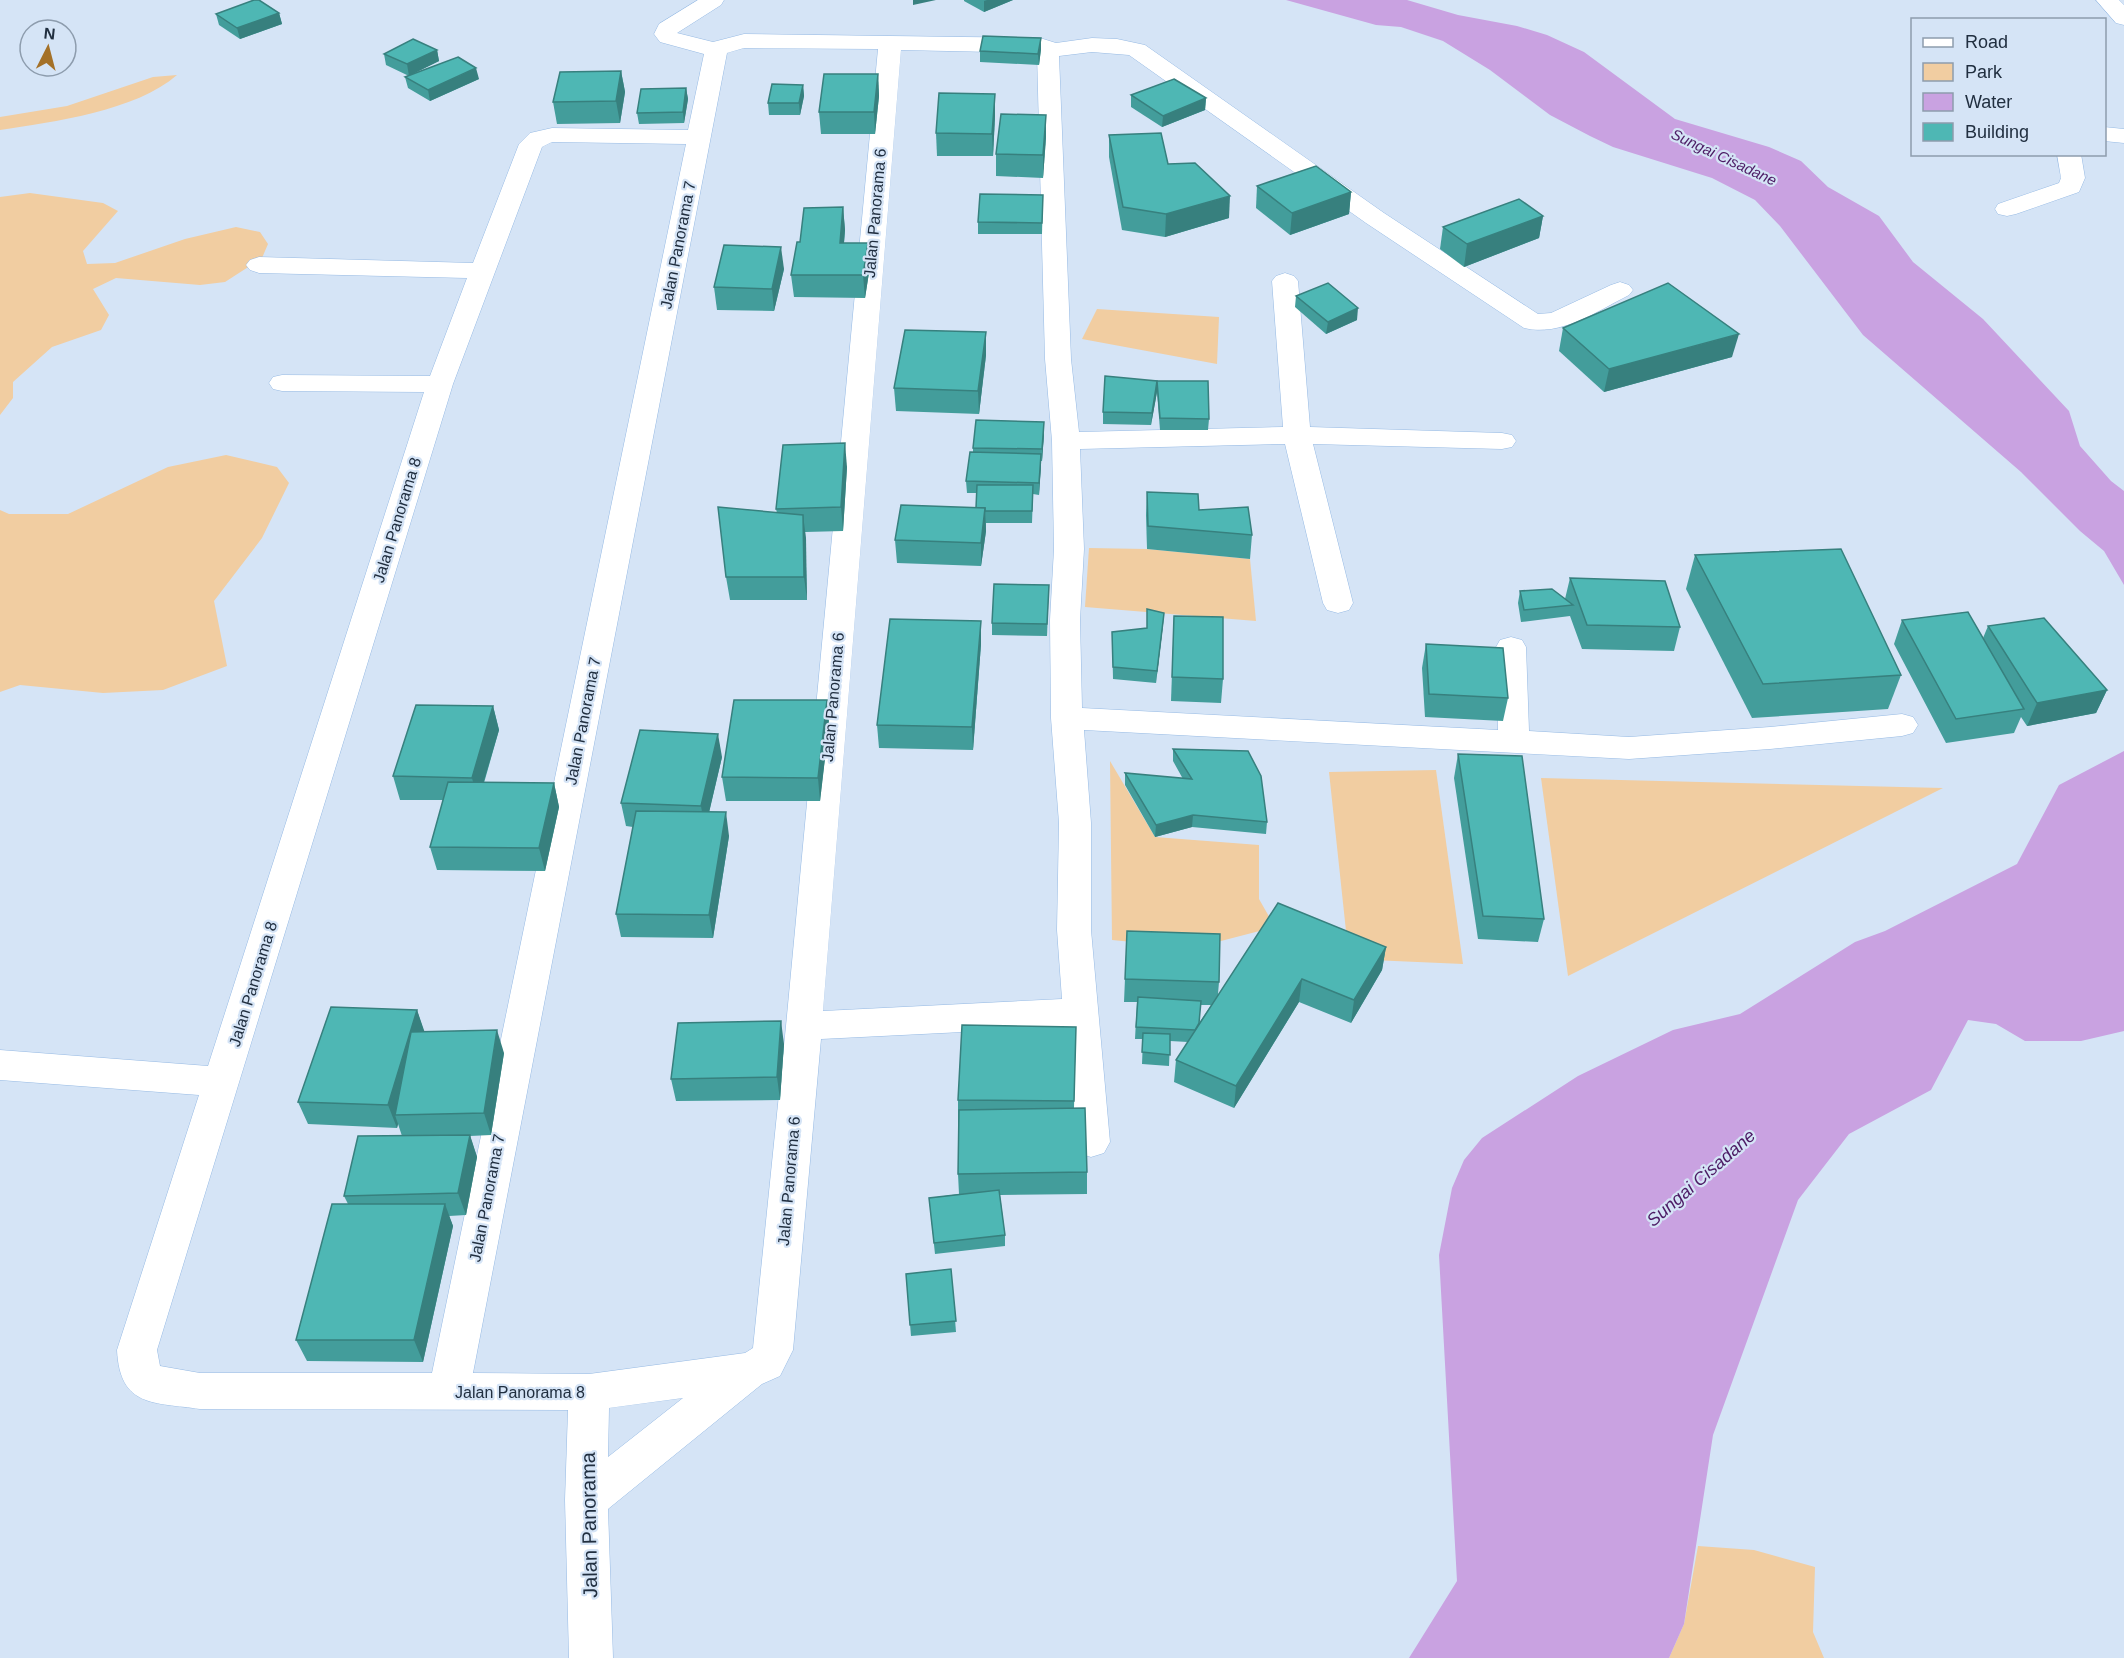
<svg xmlns="http://www.w3.org/2000/svg" width="2124" height="1658" font-family="Helvetica,sans-serif">
<style>
.green{fill:#f1cda1}
.water{fill:#c9a2e1}
.lines{fill:none;stroke-linecap:round;stroke-linejoin:round}
.street-casing{stroke:#96bae4;stroke-width:1}
.street{fill:#fff;fill-rule:evenodd}
.wall{fill:#439d9b;fill-rule:evenodd}
.shaded-wall{fill:#37807e}
.building{fill:#4eb7b4;stroke:#37807e;stroke-width:1.5}
.labels{text-anchor:middle;dominant-baseline:central;stroke-width:4.5;stroke-linejoin:round;paint-order:stroke}
.far-water-label{font-size:15px;font-style:italic;fill:#4c1b64;stroke:#d5e4f6}
.street-label{font-size:16px;fill:#212f40;stroke:#d5e4f6}
.water-label{font-size:18px;font-style:italic;fill:#4c1b64;stroke:#d5e4f6}
.near-street-label{font-size:20px;fill:#212f40;stroke:#d5e4f6}
</style>
<rect width="100%" height="100%" fill="#d5e4f6"/>
<g class="green">
<path d="M177,75C136,111 53,122 0,130V117L67,106L153,77Z"/>
<path d="M30,193L103,203L118,211L83,251L87,264L115,263L185,239L236,227L260,232L268,244L262,258L225,282L200,285L116,278L93,289L109,315L101,330L52,347L13,382V398L0,415V197Z"/>
<path d="M1097,309L1219,317L1217,364L1082,339Z"/>
<path d="M226,455L277,467L289,483L262,538L214,601L227,666L163,690L103,693L20,685L0,692V510L9,514H68L168,467Z"/>
<path d="M1089,548L1147,549L1250,559L1256,621L1085,607Z"/>
<path d="M1110,761L1155,837L1259,845V899L1275,927L1194,948L1112,940Z"/>
<path d="M1436,770L1463,964L1349,959L1329,772Z"/>
<path d="M1541,778L1943,788L1568,976Z"/>
<path d="M1698,1546L1754,1550L1815,1567L1813,1632L1824,1658H1669L1684,1624Z"/>
</g>
<g class="water">
<path d="M1286,0H1407L1458,15L1517,26L1547,35L1584,52L1675,119L1769,147L1801,161L1828,187L1879,216L1913,262L1983,319L2069,411L2080,446L2111,481L2124,491V585L2104,551L2080,531L2021,472L1863,335L1780,226L1755,200L1712,178L1613,147L1590,136L1550,115L1490,70L1443,41L1401,27L1376,25Z"/>
<path d="M2124,751V1031L2081,1041H2025L1996,1024L1968,1020L1931,1090L1849,1134L1798,1200L1713,1435L1684,1624L1669,1658H1409L1457,1581L1439,1255L1452,1188L1464,1160L1482,1138L1578,1076L1673,1030L1740,1014L1855,942L1885,931L2017,864L2059,785Z"/>
</g>
<g class="lines">
<g class="street-casing">
<g id="street">
<path d="M698,0H724L721,5L677,33L713,42L744,34L1040,38L1056,43L1092,38L1117,39L1145,45L1384,213L1538,314L1551,313L1611,285L1620,282L1629,285L1633,290L1629,295C1597,311 1561,337 1524,328L1366,223L1129,55L1092,52L1059,56L1071,359L1079,432L1283,427L1272,281L1276,276L1285,273L1294,276L1298,281L1310,427L1502,433L1512,435L1516,441L1512,447L1502,449L1313,444L1353,603L1349,610L1338,613L1327,610L1323,603L1285,444L1080,449L1084,549L1080,620L1082,708L1498,730L1496,647L1500,640L1511,637L1522,640L1526,647L1529,731L1629,737L1770,727L1902,714L1913,717L1918,725L1913,733L1902,736L1770,749L1629,759L1084,730L1091,823V930L1110,1142L1104,1153L1091,1157L1078,1153L1072,1142L1064,1027L821,1039L793,1350L780,1376L762,1384L608,1509L613,1658H569L565,1500L568,1410L200,1409C154,1402 120,1408 117,1350L199,1095L0,1080V1050L208,1066L424,392L282,391L273,389L269,383L273,377L282,375L430,376L467,278L259,273L250,270L246,265L250,260L259,257L473,263L519,144L530,133L552,128L688,130L704,54L660,42L654,34L659,24ZM744,48L878,49L786,1026L753,1348L745,1353L589,1374L473,1373L727,53ZM901,50L1037,53L1045,359L1052,441L1054,549L1050,620L1051,718L1059,823L1057,930L1062,999L823,1011ZM552,142L686,144L432,1373H200L160,1366L157,1350L453,384L542,147ZM683,1398L608,1457L609,1408Z"/>
<path d="M2096,0H2119L2124,5V25L2116,23Z"/>
<path d="M2104,127L2124,129V143L2104,141Z"/>
<path d="M2057,154H2081L2085,178L2079,192L2016,214L2007,216L1998,214L1995,209L1998,204L2059,183L2061,178Z"/>
</g>
</g>
<use href="#street" class="street"/>
</g>
<g class="wall">
<path d="M964,0H1013L984,12L964,1Z"/>
<path d="M279,13L282,24L240,39L219,25L216,14Z"/>
<path d="M1041,49L1039,65L980,62V51Z"/>
<path d="M437,50L439,61L410,75L479,79L430,101L408,88L405,77L409,76L386,65L384,54Z"/>
<path d="M621,71L625,92L620,123L557,124L553,102Z"/>
<path d="M878,74L879,96L875,134H821L819,112Z"/>
<path d="M803,85L804,96L800,115H769L768,103Z"/>
<path d="M686,88L688,99L684,123L639,124L637,113Z"/>
<path d="M995,94V116L993,156H937L936,133Z"/>
<path d="M1131,95L1206,98L1205,110L1162,127L1131,107Z"/>
<path d="M1109,135L1168,164L1229,218L1165,237L1122,230L1109,157Z"/>
<path d="M1046,137L1043,178L996,176V154Z"/>
<path d="M1257,186L1351,192L1349,214L1290,235L1256,208Z"/>
<path d="M1043,195L1042,234H978V222Z"/>
<path d="M843,207L845,230L844,243L870,266L865,298L794,297L791,275L800,242Z"/>
<path d="M1543,216L1539,238L1464,267L1440,249L1443,227Z"/>
<path d="M784,269L774,311L717,310L714,287Z"/>
<path d="M1296,296L1357,320L1326,334L1295,307Z"/>
<path d="M1563,328L1732,357L1604,392L1559,351Z"/>
<path d="M986,332V355L979,414L896,411L894,388Z"/>
<path d="M1157,381L1209,419L1208,430H1160L1157,392Z"/>
<path d="M1157,392L1151,425L1103,424V412Z"/>
<path d="M1044,434L1042,461H1041L1039,495L1033,494L1032,523H986V531L981,566L897,563L895,540L976,508L977,493H967L966,481L973,452V448Z"/>
<path d="M847,467L843,531L805,532L807,600H730L726,577L777,513L776,509Z"/>
<path d="M1147,492L1199,510L1252,535L1250,559L1147,549L1146,515Z"/>
<path d="M1695,555L1901,675L1888,709L1752,718L1686,589Z"/>
<path d="M1570,578L1680,627L1674,651L1582,649L1570,616L1521,622L1518,603L1520,591L1565,599Z"/>
<path d="M1049,585L1047,636L992,635V623Z"/>
<path d="M1147,609L1164,613L1163,625L1156,683L1113,679L1112,632L1147,629Z"/>
<path d="M1174,616L1223,679L1221,703L1171,701Z"/>
<path d="M1902,620L1983,638L1988,626L2107,690L2096,713L2027,726L2021,717L2014,733L1946,743L1894,644Z"/>
<path d="M981,644L973,750L879,748L877,725Z"/>
<path d="M1426,644L1508,698L1503,721L1425,717L1422,668Z"/>
<path d="M827,700L829,724L820,801H726L722,777Z"/>
<path d="M493,706L499,730L484,783H554L559,807L545,871L437,870L430,847L443,800H400L393,776Z"/>
<path d="M1173,749L1267,822L1266,834L1192,827L1155,837L1125,785V773L1183,779L1173,761Z"/>
<path d="M1458,754L1544,919L1538,942L1478,939L1454,778Z"/>
<path d="M722,757L709,812L729,836L713,938L621,937L616,914L633,827L626,826L621,803Z"/>
<path d="M1127,931L1219,982L1218,994L1386,947L1382,970L1351,1023L1299,1002L1234,1108L1174,1082L1176,1060L1188,1042L1170,1041L1169,1066L1142,1064L1143,1039H1135L1137,1002H1124ZM1200,1005H1211L1199,1023Z"/>
<path d="M417,1010L424,1032L504,1053L491,1135L470,1136L477,1157L466,1215L449,1216L453,1226L423,1362L307,1361L296,1340L348,1204L344,1196L402,1136L398,1124L397,1128L308,1124L298,1102Z"/>
<path d="M1076,1027L1074,1108L1087,1172V1194L1000,1195L1005,1235V1246L935,1254L929,1198L959,1194L958,1174V1100Z"/>
<path d="M784,1044L780,1100L676,1101L671,1079Z"/>
<path d="M951,1269L956,1332L911,1336L906,1274Z"/>
</g>
<g class="shaded-wall">
<path d="M913,0H936L913,5Z"/>
<path d="M987,0H1013L984,12V1Z"/>
<path d="M279,13L282,24L240,39L237,28Z"/>
<path d="M1041,38V49L1039,65L1038,54Z"/>
<path d="M437,50L439,61L409,76L407,64Z"/>
<path d="M476,68L479,79L430,101L428,90Z"/>
<path d="M621,71L625,92L620,123L616,101Z"/>
<path d="M878,74L879,96L875,134L874,112Z"/>
<path d="M803,85L804,96L800,115L799,103Z"/>
<path d="M686,88L688,99L684,123L683,112Z"/>
<path d="M995,94V116L993,156L992,134Z"/>
<path d="M1206,98L1205,110L1162,127L1163,116Z"/>
<path d="M1046,115V137L1043,178V155Z"/>
<path d="M1351,192L1349,214L1290,235L1292,213Z"/>
<path d="M1230,196L1229,218L1165,237L1166,214Z"/>
<path d="M843,207L845,230L842,266L840,243Z"/>
<path d="M1543,216L1539,238L1464,267L1467,244Z"/>
<path d="M868,243L870,266L865,298L863,275Z"/>
<path d="M781,247L784,269L774,311L772,289Z"/>
<path d="M1358,308L1357,320L1326,334L1328,322Z"/>
<path d="M986,332V355L979,414L978,391Z"/>
<path d="M1739,334L1732,357L1604,392L1609,369Z"/>
<path d="M1157,381V392L1151,425L1152,413Z"/>
<path d="M1044,422V434L1042,461V449Z"/>
<path d="M845,443L847,467L843,531L841,507Z"/>
<path d="M1041,454V466L1039,495V483Z"/>
<path d="M985,508L986,531L981,566V543Z"/>
<path d="M803,515L806,538L807,600L804,577Z"/>
<path d="M1164,613L1163,625L1156,683L1157,671Z"/>
<path d="M981,621V644L973,750L972,727Z"/>
<path d="M2107,690L2096,713L2027,726L2037,703Z"/>
<path d="M827,700L829,724L820,801L818,778Z"/>
<path d="M493,706L499,730L478,801L472,778Z"/>
<path d="M718,734L722,757L705,830L701,806Z"/>
<path d="M554,783L559,807L545,871L539,848Z"/>
<path d="M726,812L729,836L713,938L709,915Z"/>
<path d="M1193,815L1192,827L1155,837L1156,825Z"/>
<path d="M1386,947L1382,970L1351,1023L1354,1000Z"/>
<path d="M1302,979L1299,1002L1234,1108L1236,1086Z"/>
<path d="M417,1010L425,1033L395,1115L398,1124L397,1128L388,1105Z"/>
<path d="M781,1021L784,1044L780,1100L777,1077Z"/>
<path d="M497,1030L504,1053L491,1135L484,1113Z"/>
<path d="M470,1135L477,1157L466,1215L458,1193Z"/>
<path d="M445,1204L453,1226L423,1362L414,1340Z"/>
</g>
<g class="building">
<path d="M254,0H259L279,13L237,28L216,14Z"/>
<path d="M983,36L1041,38L1038,54L980,51Z"/>
<path d="M413,39L437,50L407,64L384,54Z"/>
<path d="M458,57L476,68L428,90L405,77Z"/>
<path d="M621,71L616,101L553,102L560,72Z"/>
<path d="M824,74H878L874,112H819Z"/>
<path d="M1174,79L1206,98L1163,116L1131,95Z"/>
<path d="M772,84L803,85L799,103H768Z"/>
<path d="M686,88L683,112L637,113L641,89Z"/>
<path d="M939,93L995,94L992,134L936,133Z"/>
<path d="M1001,114L1046,115L1043,155L996,154Z"/>
<path d="M1161,133L1168,164L1195,163L1230,196L1166,214L1123,207L1109,135Z"/>
<path d="M1316,166L1351,192L1292,213L1257,186Z"/>
<path d="M980,194L1043,195L1042,223L978,222Z"/>
<path d="M1519,199L1543,216L1467,244L1443,227Z"/>
<path d="M843,207L840,243H868L863,275H791L797,242H800L804,208Z"/>
<path d="M724,245L781,247L772,289L714,287Z"/>
<path d="M1328,283L1358,308L1328,322L1296,296Z"/>
<path d="M1668,283L1739,334L1609,369L1563,328Z"/>
<path d="M905,330L986,332L978,391L894,388Z"/>
<path d="M1105,376L1157,381L1152,413L1103,412Z"/>
<path d="M1157,381H1208L1209,419L1160,418Z"/>
<path d="M976,420L1044,422L1042,449L973,448Z"/>
<path d="M845,443L841,507L776,509L783,445Z"/>
<path d="M970,452L1041,454L1039,483L966,481Z"/>
<path d="M977,485H1033L1032,511H985V508H976Z"/>
<path d="M1147,492L1198,494L1199,510L1248,507L1252,535L1148,526Z"/>
<path d="M901,505L985,508L981,543L895,540Z"/>
<path d="M718,507L803,515L804,577H726Z"/>
<path d="M1841,549L1901,675L1763,684L1695,555Z"/>
<path d="M1570,578L1665,581L1680,627L1587,625Z"/>
<path d="M994,584L1049,585L1047,624L992,623Z"/>
<path d="M1552,589L1573,605L1524,610L1520,591Z"/>
<path d="M1147,609L1164,613L1157,671L1113,667L1112,632L1147,628Z"/>
<path d="M1968,612L2024,709L1956,719L1902,620Z"/>
<path d="M1174,616L1223,617V679L1172,677Z"/>
<path d="M2044,618L2107,690L2037,703L1988,626Z"/>
<path d="M890,619L981,621L972,727L877,725Z"/>
<path d="M1426,644L1503,648L1508,698L1429,694Z"/>
<path d="M734,700H827L818,778L722,777Z"/>
<path d="M416,705L493,706L472,778L393,776Z"/>
<path d="M640,730L718,734L701,806L621,803Z"/>
<path d="M1173,749L1248,751L1261,776L1267,822L1193,815L1156,825L1125,773L1192,779Z"/>
<path d="M1458,754L1522,756L1544,919L1483,916Z"/>
<path d="M448,782L554,783L539,848L430,847Z"/>
<path d="M636,811L726,812L709,915L616,914Z"/>
<path d="M1278,903L1386,947L1354,1000L1302,979L1236,1086L1176,1060Z"/>
<path d="M1127,931L1220,934L1219,982L1125,979Z"/>
<path d="M1138,997L1201,1001L1199,1023L1195,1030L1136,1027Z"/>
<path d="M331,1007L417,1010L388,1105L298,1102Z"/>
<path d="M781,1021L777,1077L671,1079L678,1023Z"/>
<path d="M962,1025L1076,1027L1074,1101L958,1100Z"/>
<path d="M497,1030L484,1113L395,1115L411,1032Z"/>
<path d="M1143,1033L1170,1034V1055L1142,1052Z"/>
<path d="M1085,1108L1087,1172L958,1174L959,1110Z"/>
<path d="M470,1135L458,1193L344,1196L358,1136Z"/>
<path d="M999,1190L1005,1235L934,1243L929,1198Z"/>
<path d="M332,1204H445L414,1340H296Z"/>
<path d="M951,1269L956,1321L910,1325L906,1274Z"/>
</g>
<g class="labels">
<g class="far-water-label">
<text transform="translate(1724 157) rotate(25)">Sungai Cisadane</text>
</g>
<g class="street-label">
<text transform="translate(875 213) rotate(-85)">Jalan Panorama 6</text>
<text transform="translate(678 245) rotate(-79)">Jalan Panorama 7</text>
<text transform="translate(397 520) rotate(-73)">Jalan Panorama 8</text>
<text transform="translate(833 697) rotate(-85)">Jalan Panorama 6</text>
<text transform="translate(583 721) rotate(-79)">Jalan Panorama 7</text>
<text transform="translate(253 984) rotate(-73)">Jalan Panorama 8</text>
<text transform="translate(789 1181) rotate(-85)">Jalan Panorama 6</text>
<text transform="translate(487 1198) rotate(-79)">Jalan Panorama 7</text>
<text x="520" y="1392">Jalan Panorama 8</text>
</g>
<g class="water-label">
<text transform="translate(1701 1178) rotate(-41)">Sungai Cisadane</text>
</g>
<g class="near-street-label">
<text transform="translate(589 1525) rotate(-91)">Jalan Panorama</text>
</g>
</g>
<rect x="1911" y="18" width="195" height="138" fill="#d5e4f6" stroke="#8d9cad" stroke-width="1.5"/>
<rect x="1923" y="38" width="30" height="9" fill="#ffffff" stroke="#8d9cad" stroke-width="1.5"/>
<text x="1965" y="48" font-size="18" fill="#212f40">Road</text>
<rect x="1923" y="63" width="30" height="18" fill="#f1cda1" stroke="#8d9cad" stroke-width="1.5"/>
<text x="1965" y="78" font-size="18" fill="#212f40">Park</text>
<rect x="1923" y="93" width="30" height="18" fill="#c9a2e1" stroke="#8d9cad" stroke-width="1.5"/>
<text x="1965" y="108" font-size="18" fill="#212f40">Water</text>
<rect x="1923" y="123" width="30" height="18" fill="#4eb7b4" stroke="#8d9cad" stroke-width="1.5"/>
<text x="1965" y="138" font-size="18" fill="#212f40">Building</text>
<g transform="translate(48 48) rotate(6)"><circle r="28" fill="#d5e4f6" stroke="#8d9cad" stroke-width="1.5"/>
<path d="M0-4.5L10 22L0 15L-10 22Z" fill="#a47128"/>
<text y="-9" font-size="16" font-weight="bold" text-anchor="middle" fill="#212f40">N</text>
</g>
</svg>
